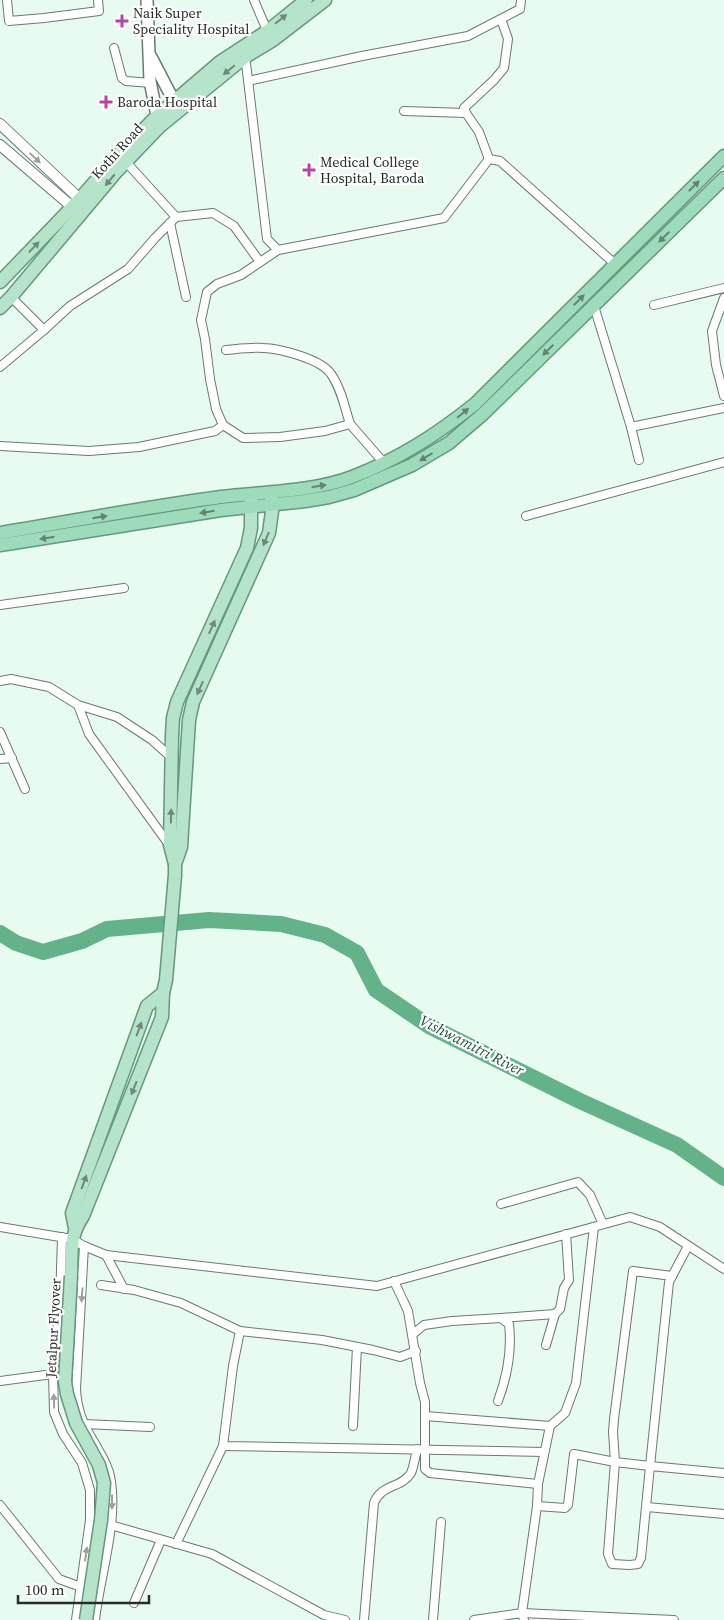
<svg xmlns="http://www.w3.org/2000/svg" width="724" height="1620" font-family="'Source Serif 4',serif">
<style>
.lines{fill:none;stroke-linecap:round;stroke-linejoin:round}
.river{stroke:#64b289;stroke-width:16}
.minor-casing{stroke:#6a7a71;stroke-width:10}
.tertiary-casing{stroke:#6a7a71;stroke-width:12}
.secondary-casing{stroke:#6a7a71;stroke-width:14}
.primary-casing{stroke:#64987c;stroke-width:15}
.trunk-casing{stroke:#64987c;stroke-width:15}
.minor{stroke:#fff;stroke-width:8}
.tertiary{stroke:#fff;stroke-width:10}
.secondary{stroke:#fff;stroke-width:11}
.primary{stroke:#b6e4cb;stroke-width:12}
.trunk{stroke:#9edbba;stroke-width:12}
.primary-bridge-casing{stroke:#64987c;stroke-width:15;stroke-linecap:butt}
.primary-bridge{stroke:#b6e4cb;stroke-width:12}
.oneway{fill:#6e887a}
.oneway2{fill:#9da09f}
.oneway3{fill:#628472}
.poi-dot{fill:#ba449b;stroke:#fff;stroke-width:2}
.labels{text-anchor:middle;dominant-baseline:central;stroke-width:4.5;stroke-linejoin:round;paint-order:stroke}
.poi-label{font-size:14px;fill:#262d29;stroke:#fff;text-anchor:start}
.street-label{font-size:14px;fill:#262d29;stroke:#fff}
.water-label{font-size:15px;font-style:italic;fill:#165337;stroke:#fff}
</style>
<rect width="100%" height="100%" fill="#e8fbf0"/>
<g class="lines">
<path class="river" d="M0,933L16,943L43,952L82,941L107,929L209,920L281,924L325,935L357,953L376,990L429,1026L580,1101L677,1145L724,1178"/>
<g class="minor-casing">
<g id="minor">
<path d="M7,0L9,21L44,18L99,11L98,0"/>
<path d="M254,0L269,35"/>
<path d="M114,48L122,78L126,81L151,83"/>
<path d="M245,55L267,239L278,250L444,218L489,159L500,161L615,264"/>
<path d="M248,81L362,56L468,36L520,9L521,0"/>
<path d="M404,111L466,113"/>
<path d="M489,159L479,132L466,113L464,108L494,80L504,68L508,39L501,19"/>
<path d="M126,162L176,217"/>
<path d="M170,223L186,297"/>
<path d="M11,297L44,330L70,306L128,269L155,238L176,217L213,213L234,226L260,262"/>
<path d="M724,298L712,331L716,365L724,396"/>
<path d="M654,305L724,288"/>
<path d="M594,306L631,427L639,460"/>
<path d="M226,350C238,349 252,347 264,348C281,349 321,359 331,374C341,388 345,408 350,424"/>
<path d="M0,367L44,330"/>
<path d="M223,425L216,409L210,379L205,339L201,320L207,292L217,284L241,275L278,250"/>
<path d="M631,427L724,408"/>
<path d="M0,446L89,451L139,447L215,431L223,425L243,438L280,437L325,431L350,424L384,463"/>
<path d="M526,516L724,462"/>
<path d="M0,605L124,588"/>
<path d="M0,681L11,679L49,687L78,705L89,734L170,846"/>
<path d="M78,705L117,717L152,740L172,758"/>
<path d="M0,732L25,789"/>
<path d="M0,759L12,758"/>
<path d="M501,1204L578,1182L590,1195L603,1224"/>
<path d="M0,1227L72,1239L84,1246L106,1255L377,1286L630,1217L660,1227L724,1269"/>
<path d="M62,1237L60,1302L53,1374L54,1412L63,1434L82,1463L90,1490V1520L76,1620"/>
<path d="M84,1246L76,1389C77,1410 83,1424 94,1442C100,1453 108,1464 110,1476C119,1521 100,1575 95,1620"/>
<path d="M688,1246L669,1282L650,1466L724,1473"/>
<path d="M106,1255L124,1289"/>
<path d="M394,1281L408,1311L420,1383L425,1402V1469L430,1473L538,1484"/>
<path d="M101,1285L134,1290L181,1303L240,1331L233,1366L223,1446L544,1452"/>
<path d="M501,1318L555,1314"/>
<path d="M240,1331L322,1340L373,1350L400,1357L416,1351"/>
<path d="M413,1334L424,1325L452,1321L501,1318L509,1324C512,1350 507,1377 498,1401"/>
<path d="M546,1345L555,1314L560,1309L564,1288L569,1280L566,1234"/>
<path d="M0,1381L53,1374"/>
<path d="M425,1416L550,1426"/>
<path d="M84,1424L150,1427"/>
<path d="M353,1426L357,1347"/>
<path d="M0,1505L59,1579L81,1587"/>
<path d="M537,1506L565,1508L568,1505L574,1454L615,1462L650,1466L641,1558L638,1564L630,1565L612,1564L608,1554L615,1462L613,1432L614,1419L633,1271L672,1276"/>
<path d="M647,1507L724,1514"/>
<path d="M107,1524L212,1554L324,1615L345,1620"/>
<path d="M176,1544L223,1446"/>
<path d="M134,1603L161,1540"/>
<path d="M364,1620L374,1503C381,1484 402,1488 411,1473C414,1466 415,1457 417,1449"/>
<path d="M433,1620L441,1522"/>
<path d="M474,1620L522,1613L674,1620"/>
<path d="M524,1620L522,1613L537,1506L538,1484L550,1426L565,1413L576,1383L594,1227"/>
</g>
</g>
<g class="tertiary-casing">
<g id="tertiary">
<path d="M0,124L85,204"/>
<path d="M0,145L77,211"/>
</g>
</g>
<g class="secondary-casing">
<g id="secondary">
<path d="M147,0L150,81L157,116L161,121"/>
<path d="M151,57L177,107"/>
</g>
</g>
<g class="primary-casing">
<g id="primary">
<path d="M0,282L79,200L120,153L157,116L220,62L269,30L306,0"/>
<path d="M0,308L11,297L117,171L159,127L245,57L273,40L325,0"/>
<path d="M175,864L181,847L189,720L193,702L269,533L273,504L271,495"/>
<path d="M75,1228L72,1213L147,1006L163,993"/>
<path d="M71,1276C72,1251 69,1237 83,1216L162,1017L163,993L166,980L175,875V864L170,845L172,736L173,718L177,702L247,548L251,528V496"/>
</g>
</g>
<g class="trunk-casing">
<g id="trunk">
<path d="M0,533C74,521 147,507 221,497C262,492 313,492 352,477C399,459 436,435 475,404L724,156"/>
<path d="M0,545L221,510L305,501L329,497L354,490L412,465L449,443L483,414L724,178"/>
</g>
</g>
<use href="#minor" class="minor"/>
<use href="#tertiary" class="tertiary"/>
<use href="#secondary" class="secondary"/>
<use href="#primary" class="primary"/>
<use href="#trunk" class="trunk"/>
<g class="primary-bridge-casing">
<path id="primary-bridge" d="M71,1276L65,1382L67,1394L76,1423L99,1465L104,1483L101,1520L86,1620"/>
</g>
<use href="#primary-bridge" class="primary-bridge"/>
</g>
<defs><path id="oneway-solid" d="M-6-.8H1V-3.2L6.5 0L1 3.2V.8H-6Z" transform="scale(1.25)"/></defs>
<g class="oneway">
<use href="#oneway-solid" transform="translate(281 19) rotate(-39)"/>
<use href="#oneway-solid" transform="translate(229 70) rotate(141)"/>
<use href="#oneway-solid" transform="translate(110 180) rotate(130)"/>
<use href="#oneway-solid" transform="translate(34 247) rotate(-46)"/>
<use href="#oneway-solid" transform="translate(266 539) rotate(113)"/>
<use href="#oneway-solid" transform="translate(212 627) rotate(-66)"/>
<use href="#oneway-solid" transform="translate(200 688) rotate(114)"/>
<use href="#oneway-solid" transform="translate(171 816) rotate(-89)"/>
<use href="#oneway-solid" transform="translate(139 1029) rotate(-70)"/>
<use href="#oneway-solid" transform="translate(134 1088) rotate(112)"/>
<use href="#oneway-solid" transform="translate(84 1182) rotate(-70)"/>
</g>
<g class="oneway2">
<use href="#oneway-solid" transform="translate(35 158) rotate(43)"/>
<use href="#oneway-solid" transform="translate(82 1295) rotate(94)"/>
<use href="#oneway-solid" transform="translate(54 1401) rotate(-91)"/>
<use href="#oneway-solid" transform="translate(112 1502) rotate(90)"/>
<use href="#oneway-solid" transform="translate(86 1554) rotate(-82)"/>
</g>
<g class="oneway3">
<use href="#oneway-solid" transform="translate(694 186) rotate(-45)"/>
<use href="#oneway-solid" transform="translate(664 237) rotate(136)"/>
<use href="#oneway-solid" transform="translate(579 300) rotate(-45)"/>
<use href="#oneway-solid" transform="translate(548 350) rotate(136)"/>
<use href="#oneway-solid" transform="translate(463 413) rotate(-39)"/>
<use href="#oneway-solid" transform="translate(426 457) rotate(149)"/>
<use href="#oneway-solid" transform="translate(319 486) rotate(-9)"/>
<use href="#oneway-solid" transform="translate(207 512) rotate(171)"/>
<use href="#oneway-solid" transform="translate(100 517) rotate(-9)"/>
<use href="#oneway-solid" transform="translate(47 538) rotate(171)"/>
</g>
<g class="poi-dot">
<path d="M119.5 13.5h5v5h5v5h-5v5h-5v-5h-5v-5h5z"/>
<path d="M103.5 94.5h5v5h5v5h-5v5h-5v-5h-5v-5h5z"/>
<path d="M306.5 162.5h5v5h5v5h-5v5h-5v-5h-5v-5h5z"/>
</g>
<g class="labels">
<g class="poi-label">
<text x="133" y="13">Naik Super<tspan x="133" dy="16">Speciality Hospital</tspan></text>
<text x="117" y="102">Baroda Hospital</text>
<text x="320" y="162">Medical College<tspan x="320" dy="16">Hospital, Baroda</tspan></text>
</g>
<g class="street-label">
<text transform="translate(117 151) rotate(-48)">Kothi Road</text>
<text transform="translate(53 1328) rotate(-87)">Jetalpur Flyover</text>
</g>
<g class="water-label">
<text transform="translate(472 1045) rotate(27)">Vishwamitri River</text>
</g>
</g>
<path d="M18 1595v8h131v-8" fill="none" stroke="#262d29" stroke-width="2.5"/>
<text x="25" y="1595" font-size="15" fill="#262d29" stroke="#ffffff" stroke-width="4" paint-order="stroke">100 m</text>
</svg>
